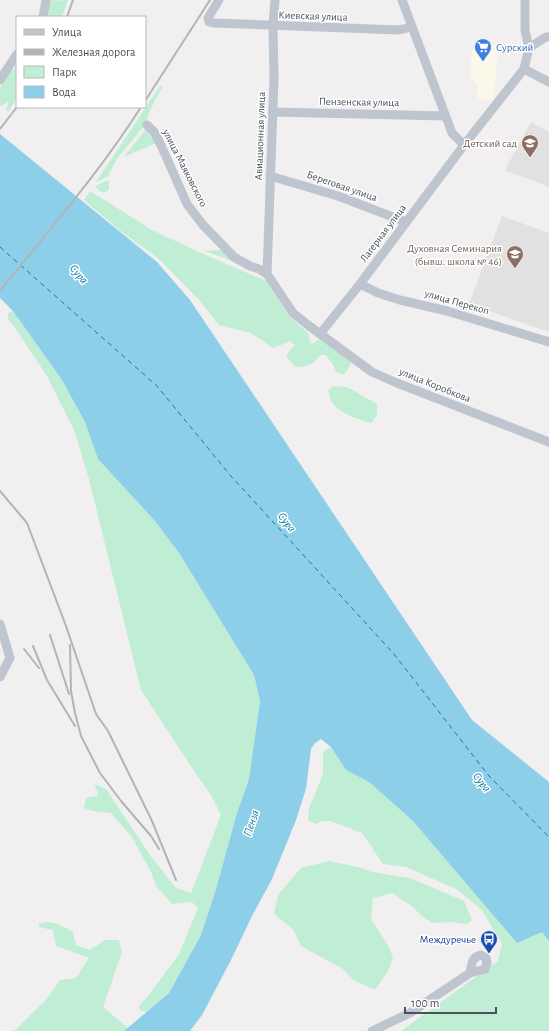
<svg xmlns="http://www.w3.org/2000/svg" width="549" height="1031" font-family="'Alegreya Sans',sans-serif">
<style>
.commercial{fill:#fbf7e9}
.education{fill:#e2e0e1}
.green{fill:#bfeed4}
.water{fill:#8dcfe9}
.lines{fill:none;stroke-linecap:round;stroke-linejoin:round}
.ferry{stroke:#107ba6;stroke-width:1;stroke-dasharray:5 4;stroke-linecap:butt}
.minor{stroke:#bec5ce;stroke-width:9}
.rail{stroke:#b1b4b9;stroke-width:2}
.labels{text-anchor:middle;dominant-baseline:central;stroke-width:3;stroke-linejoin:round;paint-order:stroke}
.street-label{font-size:11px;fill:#48515c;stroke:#fff}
.shop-label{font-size:11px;fill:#366cbe;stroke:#fff;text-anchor:start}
.education-label{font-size:11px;fill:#785e54;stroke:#fff;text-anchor:end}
.transit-label{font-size:11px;fill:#164399;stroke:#fff;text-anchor:end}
.water-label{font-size:12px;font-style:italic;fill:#107ba6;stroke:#fff}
</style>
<rect width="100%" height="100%" fill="#f1efef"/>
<path class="commercial" d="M478,46H498L494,100L478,99L477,84L470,78L472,50Z"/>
<g class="education">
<path d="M531,122L549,132V187L505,170Z"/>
<path d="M502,216L549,233V332L469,304Z"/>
</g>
<g class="green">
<path d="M52,0L61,1V0H68L62,17H45L50,2Z"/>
<path d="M17,66V98L8,112L6,109L9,101L2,106H0V89L7,72L12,71Z"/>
<path d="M160,86L162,87V89L155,100L143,127L116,160L108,176L96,182Z"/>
<path d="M145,130L149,131L156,143L124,157Z"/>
<path d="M109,180V190L104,193L98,190L95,186Z"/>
<path d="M90,191L152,230L201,253L266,281L288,315L309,334V338L312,344L318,340H324L332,345L335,351L349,357L351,364L344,375L336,372L334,366L326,355H320C314,364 307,367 296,367L286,357L291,349L295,346L291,341L273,348L251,333L219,325L199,300L159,259L118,229L84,200Z"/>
<path d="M222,250L240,264L205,251Z"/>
<path d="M13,311L62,380L85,422L98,459L155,521L179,553L254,675L260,701L249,779L237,813L216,889L201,935L169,993L146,1012L140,1010L139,1006L149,995L179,954L198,908L192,902L172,904L156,886L151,872L132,837L111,813L92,811L84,808L86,798L98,796L95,784L106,789L150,855L176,888L191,893L221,815L211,795L198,777L141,690L89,479L74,430L47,376L13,325L8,320V313Z"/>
<path d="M333,386L347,387L377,404V415L371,423C360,420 340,413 333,404C330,401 330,395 328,391Z"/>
<path d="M331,747L346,770L369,782L413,821L542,932L549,941V1031H401L498,961L502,944L482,910L456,889L406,867L383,864L362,833L331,821H323L316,824L308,820L309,808L323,774V752Z"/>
<path d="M329,861L362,868L372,872L410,878L464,901L472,920L467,924L452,922L432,923L422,916L412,906L392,893L373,898L371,919L389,947L393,958L388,971L375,990L354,980L343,969L301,946L293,929L274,914L278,895L301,868Z"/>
<path d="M48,922L58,924L73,932L76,945L90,950L105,940H119L122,952L103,1007L128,1028L124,1031H14L46,1000L60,980L76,978L89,958L56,946L53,930L39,927V923Z"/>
</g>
<path class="water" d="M0,134L157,262L190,300L472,720L549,782V941L542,932L517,943L413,821L369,782L346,770L331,747L321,739L315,743L311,749L306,789L296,820L272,879L252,916L231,960L202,1015L190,1031H124L169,993L201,935L216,889L237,813L249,779L260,701L254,675L179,553L155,521L98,459L85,422L62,380L13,311L0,298Z"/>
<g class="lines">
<path class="ferry" d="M0,247L157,386L230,475L394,654L489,776L549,837"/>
<g class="minor">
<path d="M219,0L208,18L209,22L213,23L399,30L411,27"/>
<path d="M402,0L452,133L464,145"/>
<path d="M43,17L46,0"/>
<path d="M529,48L546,37H549"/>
<path d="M524,69L549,82"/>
<path d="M0,80L17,54"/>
<path d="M273,112L445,116"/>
<path d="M147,125L154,132L160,143L187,204L203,225L234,257L250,266L259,269L267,274L293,313L308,325L372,372L397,383L549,442"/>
<path d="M270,176L338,196L406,222"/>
<path d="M267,274L274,78L273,26L275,0"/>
<path d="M360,284L378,293L400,300L447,311L549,342"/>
<path d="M320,334L360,284L464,145L524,69L529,48L525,30V0"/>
<path d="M0,624L10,658L0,677"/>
<path d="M372,1031L410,1013L470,973L485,969L487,963L486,958L481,955C471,957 472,965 470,973"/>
</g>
<g class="rail">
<path d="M67,17L73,0"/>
<path d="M145,101L210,0"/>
<path d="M0,129L17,107"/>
<path d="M0,291C48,231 100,172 141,107"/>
<path d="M0,491L27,523L66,626L96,714L108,731L152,821L176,880"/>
<path d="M50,635L69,694"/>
<path d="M70,645L71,691L75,713L81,736L100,773L121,801L151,836L159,849"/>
<path d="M33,646L47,680L75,726"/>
<path d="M24,649L39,668"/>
</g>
</g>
<defs>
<g id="supermarket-pin" transform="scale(0.9)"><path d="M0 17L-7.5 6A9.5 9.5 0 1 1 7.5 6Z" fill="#3f7fe0" stroke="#fff"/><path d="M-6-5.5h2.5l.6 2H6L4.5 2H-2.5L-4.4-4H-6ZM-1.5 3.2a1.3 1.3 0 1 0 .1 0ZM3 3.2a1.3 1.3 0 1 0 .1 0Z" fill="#fff"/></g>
<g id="school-pin" transform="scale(0.9)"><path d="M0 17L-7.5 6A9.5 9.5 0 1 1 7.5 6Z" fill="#8d6e63" stroke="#fff"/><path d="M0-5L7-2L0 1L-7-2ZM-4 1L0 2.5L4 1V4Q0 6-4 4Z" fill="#fff"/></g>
<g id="bus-pin" transform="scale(0.9)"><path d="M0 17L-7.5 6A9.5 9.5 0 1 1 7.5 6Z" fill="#1a4fb4" stroke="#fff"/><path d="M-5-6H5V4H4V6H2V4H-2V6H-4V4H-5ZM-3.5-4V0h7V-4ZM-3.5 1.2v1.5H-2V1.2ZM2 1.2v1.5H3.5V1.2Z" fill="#fff"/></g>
</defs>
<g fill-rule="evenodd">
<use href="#supermarket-pin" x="483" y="47"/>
<use href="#school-pin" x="530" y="143"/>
<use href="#school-pin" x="515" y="254"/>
<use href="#bus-pin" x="489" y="939"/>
</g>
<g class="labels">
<g class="street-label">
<text transform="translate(313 16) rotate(2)">Киевская улица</text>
<text transform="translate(359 102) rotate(1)">Пензенская улица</text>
<text transform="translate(260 136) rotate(-88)">Авиационная улица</text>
<text transform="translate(185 168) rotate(63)">улица Маяковского</text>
<text transform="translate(342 186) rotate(19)">Береговая улица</text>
<text transform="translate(383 233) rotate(-53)">Лагерная улица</text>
<text transform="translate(457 302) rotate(16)">улица Перекоп</text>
<text transform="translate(435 385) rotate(22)">улица Коробкова</text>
</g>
<g class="shop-label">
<text x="496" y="47">Сурский</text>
</g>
<g class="education-label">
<text x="517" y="143">Детский сад</text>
<text x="502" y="248">Духовная Семинария<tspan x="502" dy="13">(бывш. школа № 46)</tspan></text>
</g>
<g class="transit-label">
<text x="476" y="939">Междуречье</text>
</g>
<g class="water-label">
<text transform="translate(79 274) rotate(50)">Сура</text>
<text transform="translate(287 522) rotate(52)">Сура</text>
<text transform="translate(482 782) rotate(52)">Сура</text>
<text transform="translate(251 823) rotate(-71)">Пенза</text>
</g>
</g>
<rect x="16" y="16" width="130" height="92" fill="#ffffff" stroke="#b6b9be"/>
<rect x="24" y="29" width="20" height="6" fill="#bec5ce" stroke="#b6b9be"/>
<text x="52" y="36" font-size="12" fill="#48515c">Улица</text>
<rect x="24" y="49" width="20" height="6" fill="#b1b4b9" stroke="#b6b9be"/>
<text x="52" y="56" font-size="12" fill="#48515c">Железная дорога</text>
<rect x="24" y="66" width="20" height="12" fill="#bfeed4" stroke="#b6b9be"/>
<text x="52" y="76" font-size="12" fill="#48515c">Парк</text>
<rect x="24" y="86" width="20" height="12" fill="#8dcfe9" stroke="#b6b9be"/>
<text x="52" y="96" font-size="12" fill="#48515c">Вода</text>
<path d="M405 1007v6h91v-6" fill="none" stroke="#48515c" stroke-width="2"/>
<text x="411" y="1007" font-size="12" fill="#48515c" stroke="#ffffff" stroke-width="3" paint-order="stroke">100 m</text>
</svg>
